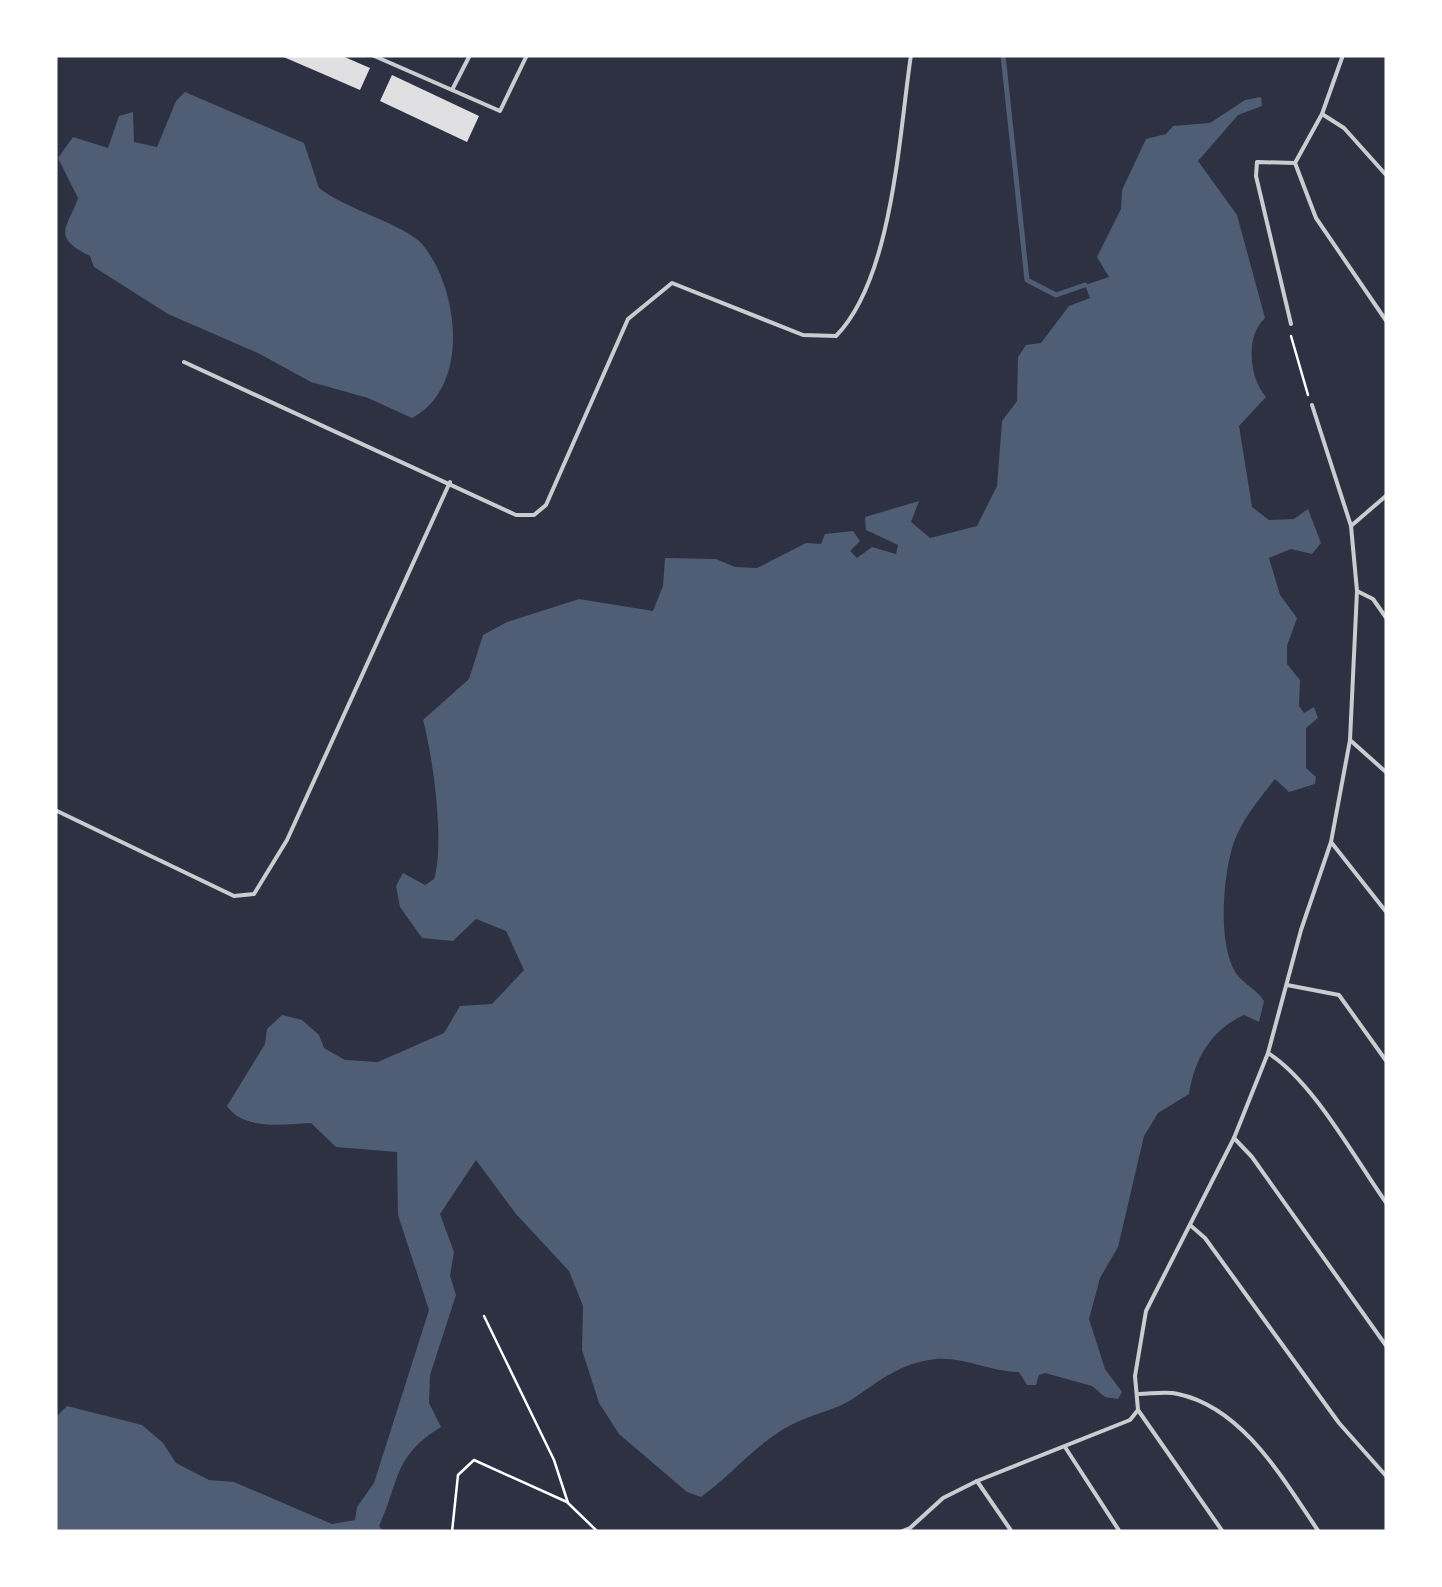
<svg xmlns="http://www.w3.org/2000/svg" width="1442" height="1587" font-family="'PT Sans Narrow',sans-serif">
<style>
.water{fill:#4f5d75}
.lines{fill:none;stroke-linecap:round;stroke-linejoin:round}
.stream{stroke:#4f5d75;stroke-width:5}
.building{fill:#e0e0e3}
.path{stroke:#fff;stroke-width:2.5}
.service{stroke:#caccd0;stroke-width:4}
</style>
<rect width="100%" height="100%" fill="#2d3142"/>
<g class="water">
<path d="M185,92L304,143L319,188C345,209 404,224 422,244C459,288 471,387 412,418L368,398L311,382L258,353L168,314L94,267L90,256C50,236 68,228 78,198L58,158L73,137L108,148L119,116L133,112L134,142L157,147L176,101Z"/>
<path d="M1261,97L1262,106L1238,115L1198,161L1237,215L1265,318C1245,336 1249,378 1266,397L1239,426L1252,507L1269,520L1294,519L1308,509L1321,543L1312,554L1291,549L1269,558L1280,595L1297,618L1287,646V664L1300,680L1299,706L1304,713L1314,707L1318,718L1306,728V768L1316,777L1315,784L1289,792L1275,779C1258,801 1238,824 1231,852C1223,884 1219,938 1233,968C1240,983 1256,988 1264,1001L1259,1022L1244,1015C1211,1030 1195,1058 1189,1094L1158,1113L1144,1136L1118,1247L1100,1278L1089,1319L1105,1369L1122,1392L1118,1399L1105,1397L1092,1386L1045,1373L1039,1375L1036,1385H1027L1019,1372C990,1372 966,1357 936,1359C901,1363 882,1379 854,1398C835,1411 811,1414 791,1425C756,1443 732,1475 701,1497L687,1492L619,1434L599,1403L582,1350L583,1306L569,1271L516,1214L476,1160L440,1214L454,1252L450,1276L456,1295L430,1375L429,1403L441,1427C392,1457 400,1482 379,1526L384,1532H55V1418L67,1406L142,1425L163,1443L176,1463L209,1480L234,1482L332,1524L355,1520L357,1507L374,1483L429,1310L398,1215L397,1152L336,1147L311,1123C284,1124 244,1131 227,1106L265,1044L267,1029L282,1015L302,1020L319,1035L324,1048L345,1060L378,1062L444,1033L460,1006L492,1004L524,970L506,931L476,919L453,941L422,938L400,907L396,886L403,873L425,885L434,879C445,844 433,757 423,720L469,679L483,635L507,622L579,599L653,611L663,586L665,558L716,559L735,567L757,568L806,543L821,544L825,534L853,531L860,541L850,551L857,558L872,547L896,554L898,545L866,530L865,517L919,501L911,522L930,538L977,526L997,486L1002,421L1017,401L1018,357L1026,345L1041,343L1069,306L1090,298L1085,285L1109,277L1097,257L1121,209L1122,190L1146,139L1166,134L1173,126L1210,123L1245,100Z"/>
</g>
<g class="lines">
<path class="stream" d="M1003,55L1027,280L1056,295L1085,285"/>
</g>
<g class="building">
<path d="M279,55H340L370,68L360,90Z"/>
<path d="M392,75L479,116L467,142L380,101Z"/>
</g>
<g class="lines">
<g class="path">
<path d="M1291,336L1308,395"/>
<path d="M484,1316L554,1460L568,1503L598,1532"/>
<path d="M452,1532L458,1475L474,1460L567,1502"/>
</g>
<g class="service">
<path d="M372,55L500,111L527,55"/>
<path d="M1343,55L1322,114L1295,163L1316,218L1387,322"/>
<path d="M452,90L470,55"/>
<path d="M1322,114L1344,128L1387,176"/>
<path d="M1291,324L1256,176L1257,162L1295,163"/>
<path d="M184,362L516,515H534L546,505L628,319L672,283L803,335L836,336C893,278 899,134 911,55"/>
<path d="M1351,526L1387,495"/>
<path d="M1357,591L1373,599L1387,619"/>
<path d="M1350,740L1387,773"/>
<path d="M55,810L234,896L254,894L287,840L450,482"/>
<path d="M1331,842L1387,913"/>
<path d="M1287,985L1339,995L1387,1062"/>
<path d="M1268,1053C1313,1081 1355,1159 1387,1204"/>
<path d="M1234,1138L1252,1157L1387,1347"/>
<path d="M1190,1225L1205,1238L1339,1423L1387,1477"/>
<path d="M1139,1394C1151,1394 1166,1391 1178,1394C1244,1408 1284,1481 1319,1532"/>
<path d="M1138,1410L1223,1532"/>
<path d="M1065,1447L1120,1532"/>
<path d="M977,1481L1012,1532"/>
<path d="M900,1532L910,1528L943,1498L977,1481L1130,1420L1138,1410L1135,1376L1146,1311L1234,1138L1268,1053L1301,930L1331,842L1350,740L1357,591L1351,526L1312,405"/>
</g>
</g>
<rect width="1442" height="1587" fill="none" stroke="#ffffff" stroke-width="115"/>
</svg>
